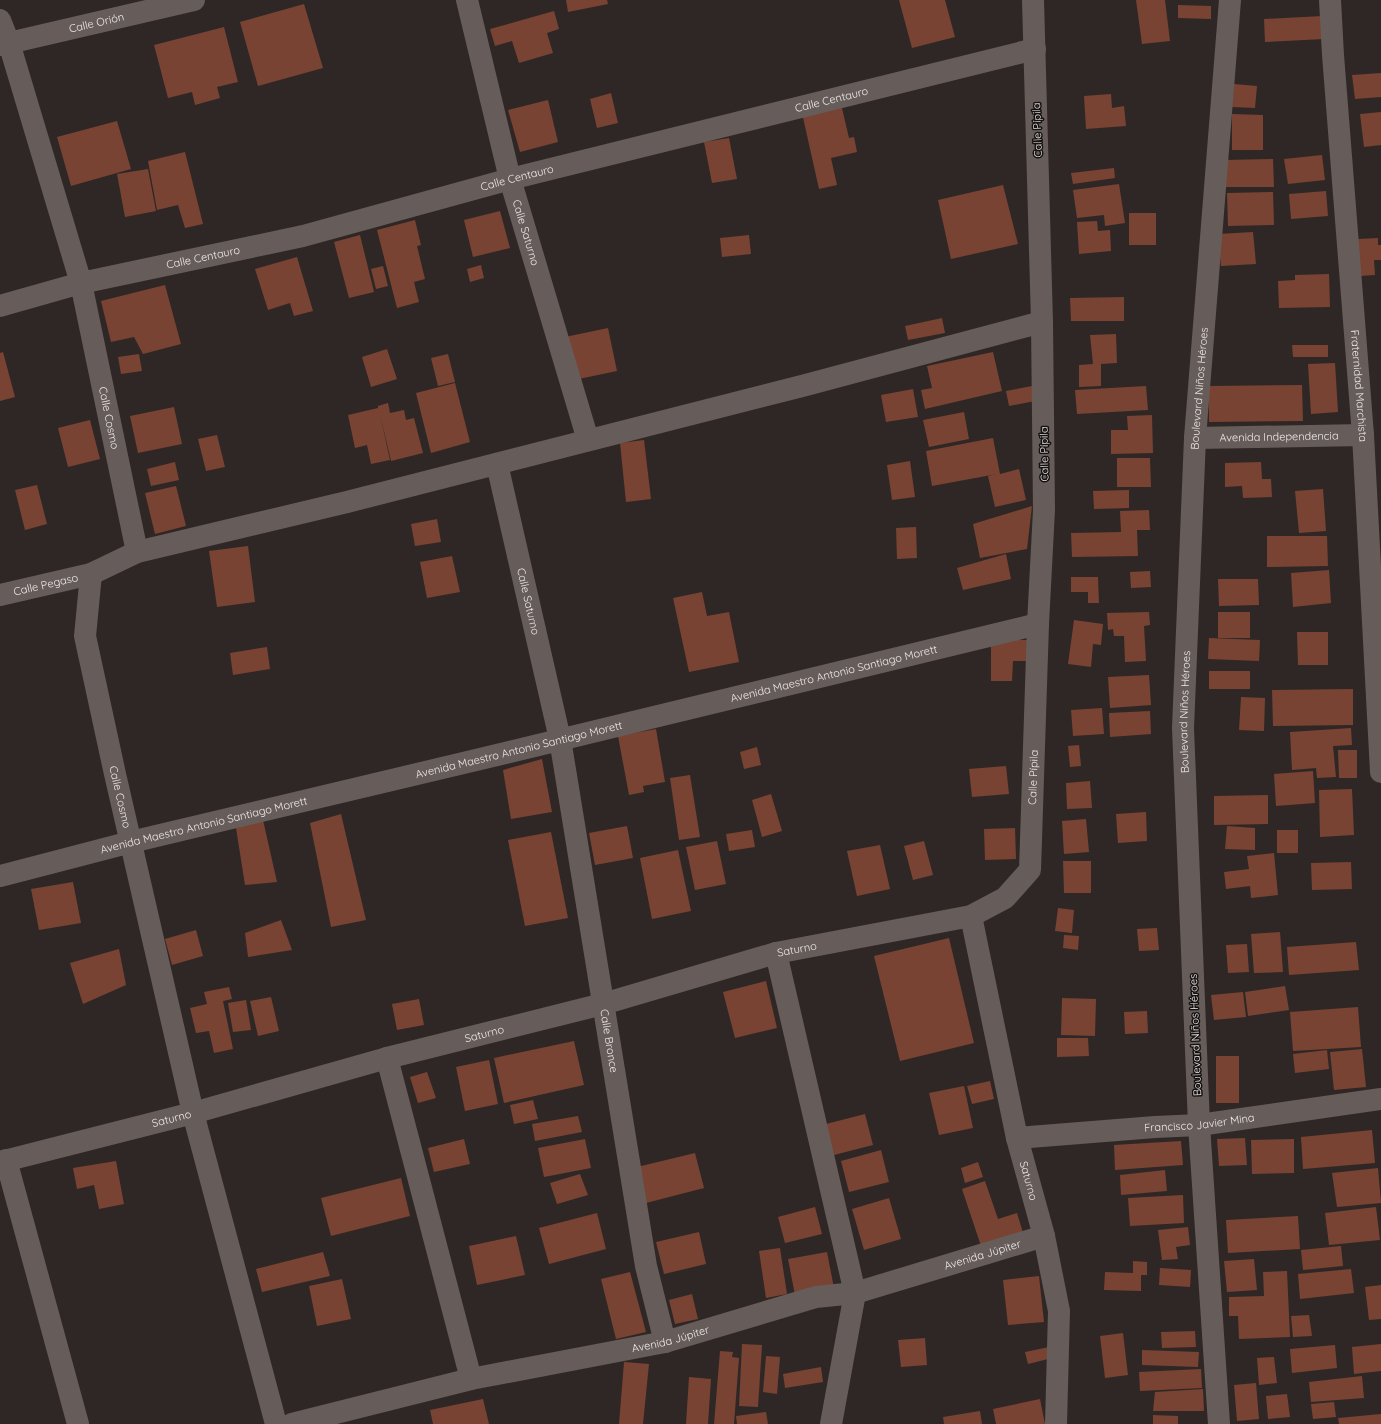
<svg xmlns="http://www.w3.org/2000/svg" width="1381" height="1424" font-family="Quicksand,sans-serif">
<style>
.building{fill:#784332}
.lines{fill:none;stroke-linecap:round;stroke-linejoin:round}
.minor{stroke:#665d5a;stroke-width:22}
.tertiary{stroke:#665d5a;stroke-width:22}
.labels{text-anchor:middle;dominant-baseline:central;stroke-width:3;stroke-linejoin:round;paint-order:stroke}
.street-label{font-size:11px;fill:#eee8e7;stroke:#141110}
</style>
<rect width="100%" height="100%" fill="#2f2725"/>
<g class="building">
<path d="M566,0H607L608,4L568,12Z"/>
<path d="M899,0H945L955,37L912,48Z"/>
<path d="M1136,0H1165L1170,41L1142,44Z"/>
<path d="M304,4L323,68L258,86L240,22Z"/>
<path d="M1178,5L1211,6V19L1178,18Z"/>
<path d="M554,11L559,29L547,33L553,53L519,63L512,41L495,46L490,29Z"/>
<path d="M1323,16L1324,39L1265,42L1264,19Z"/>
<path d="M224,27L238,82L217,87L220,98L195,105L192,92L168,98L154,45Z"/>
<path d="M1381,73V97L1355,99L1352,75Z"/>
<path d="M1234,84L1257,86L1255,108L1232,107Z"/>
<path d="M611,93L618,123L597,128L590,99Z"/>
<path d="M1111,94L1112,108L1124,106L1126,126L1086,129L1084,96Z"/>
<path d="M548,100L558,142L520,152L508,110Z"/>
<path d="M841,104L849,138L854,137L857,152L831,158L837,185L819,189L802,113Z"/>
<path d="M1381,112V145L1364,147L1360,114Z"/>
<path d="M1232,114L1263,115V150H1232Z"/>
<path d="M117,121L131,169L71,186L57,137Z"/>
<path d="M729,138L737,179L712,183L704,142Z"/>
<path d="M185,152L203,224L185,228L178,205L157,210L148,161Z"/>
<path d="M1322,155L1325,180L1288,184L1284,159Z"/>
<path d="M1273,159L1274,187H1225L1224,160Z"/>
<path d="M1114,168L1115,178L1073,184L1071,173Z"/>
<path d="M148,169L156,211L125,217L117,174Z"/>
<path d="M1119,184L1125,223L1105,226L1104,215L1077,218L1073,190Z"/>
<path d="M1003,185L1018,244L951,259L938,200Z"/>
<path d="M1326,191L1328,216L1291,219L1289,194Z"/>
<path d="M1273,192L1274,225L1228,226L1227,193Z"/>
<path d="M500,211L510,248L473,257L464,220Z"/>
<rect x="1129" y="213" width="27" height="32"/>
<path d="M415,220L421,245L417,246L425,279L414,282L419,302L397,308L377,230Z"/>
<path d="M1097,221L1098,231L1110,230L1111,251L1079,254L1077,222Z"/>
<path d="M1253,232L1256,264L1221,266L1218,234Z"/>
<path d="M360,235L374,292L349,298L334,242Z"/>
<path d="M749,235L751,254L722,257L720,238Z"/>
<path d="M1378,238V245H1381V260H1374L1375,275L1360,276L1358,239Z"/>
<path d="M297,257L313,311L294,316L290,303L268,310L255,269Z"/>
<path d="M481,265L484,278L470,282L467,269Z"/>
<path d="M383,266L388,286L376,289L371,269Z"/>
<path d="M1329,274L1330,307L1279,308L1278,281L1295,280V275Z"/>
<path d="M165,285L181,344L143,354L134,337L111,342L101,301Z"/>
<path d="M1124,297V321H1071L1070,298Z"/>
<path d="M942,318L945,333L908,340L905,326Z"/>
<path d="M608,328L617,371L574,380L565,337Z"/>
<path d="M1116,334L1117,363L1101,364V386L1079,387V365L1093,364L1090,335Z"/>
<path d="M1292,345H1328V357H1293Z"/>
<path d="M387,349L397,379L371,387L362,357Z"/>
<path d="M3,352L15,397L0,401V353Z"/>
<path d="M993,352L1002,391L925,409L921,390L932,388L927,366Z"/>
<path d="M139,354L142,371L121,374L118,357Z"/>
<path d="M448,354L455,382L438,386L431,358Z"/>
<path d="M1335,363L1338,412L1311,414L1308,364Z"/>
<path d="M455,383L470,442L431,453L416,393Z"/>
<path d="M1302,385L1303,421L1209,422V386Z"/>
<path d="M1032,386L1035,401L1009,406L1006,391Z"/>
<path d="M1146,386L1148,410L1077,414L1075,390Z"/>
<path d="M913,389L918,417L886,422L881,395Z"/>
<path d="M388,403L390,413L404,410L406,420L414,418L423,453L391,461L380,414L390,460L371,464L367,445L355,448L348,415L378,408V406Z"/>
<path d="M174,407L182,444L138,453L130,416Z"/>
<path d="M964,412L969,439L929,447L923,420Z"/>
<path d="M1152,415L1153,453L1111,454V430H1128L1127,416Z"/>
<path d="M90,420L100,459L68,467L58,428Z"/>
<path d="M217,435L225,467L206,471L198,439Z"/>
<path d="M993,438L1000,474L1019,469L1026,500L995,507L988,476L997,474L932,486L926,451Z"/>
<path d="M644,440L651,499L626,502L620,443Z"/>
<path d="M1117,458H1150L1151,487H1117Z"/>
<path d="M910,461L915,497L892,500L887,465Z"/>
<path d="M175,462L179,480L151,486L147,469Z"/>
<path d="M1261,462L1262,479H1271L1272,497L1243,498L1242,486L1225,487V463Z"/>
<path d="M37,485L47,524L25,530L15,490Z"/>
<path d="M176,486L186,526L155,534L145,493Z"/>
<path d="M1323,489L1326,531L1299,533L1295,491Z"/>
<path d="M1129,490V508L1094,509L1093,491Z"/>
<path d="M1032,506L1027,549L980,558L973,524Z"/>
<path d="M1149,510L1150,530H1137L1138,556L1072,557L1071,533L1121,532L1120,511Z"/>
<path d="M437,519L441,542L415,546L411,524Z"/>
<path d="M916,527L917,558L897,559L896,528Z"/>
<path d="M1267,536H1327L1328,566L1267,567Z"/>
<path d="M248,546L255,602L217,607L209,551Z"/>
<path d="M1006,554L1011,579L963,590L957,568Z"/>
<path d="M452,556L460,592L427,598L420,562Z"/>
<path d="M1329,570L1331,603L1293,607L1291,573Z"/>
<path d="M1150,571L1151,587L1131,588L1130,572Z"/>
<path d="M1071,577H1098L1099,603H1088V592H1071Z"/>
<path d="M1218,579H1258L1259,605L1219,606Z"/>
<path d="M702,592L707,616L729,612L739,662L689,672L673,598Z"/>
<path d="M1149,612L1150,625L1144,626L1146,661L1125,662L1124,636H1114L1113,629L1108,630L1107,613Z"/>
<rect x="1218" y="612" width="32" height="26"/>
<path d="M1074,620L1103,624L1101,645L1093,644L1091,667L1068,664Z"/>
<path d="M1297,632H1328V665H1298Z"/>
<path d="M1209,638L1260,640L1259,661L1208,659Z"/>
<path d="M991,640H1028V661H1013L1012,681H991Z"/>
<path d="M267,647L270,669L233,675L230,653Z"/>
<rect x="1209" y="671" width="41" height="18"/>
<path d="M1149,675L1151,705L1110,708L1108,677Z"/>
<path d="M1353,689V725L1273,726L1272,690Z"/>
<path d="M1241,697L1265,698L1264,731L1239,730Z"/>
<path d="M1102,708L1104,734L1073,736L1071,710Z"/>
<path d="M1150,711L1151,734L1110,737L1109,713Z"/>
<path d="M1351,728L1352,745L1333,746L1336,777L1317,778L1316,768L1292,770L1290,732Z"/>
<path d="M656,729L665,782L643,786L644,792L629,795L618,736Z"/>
<path d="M1079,745L1081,766L1070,767L1068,746Z"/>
<path d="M757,747L761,765L744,769L740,752Z"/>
<path d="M1338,750H1357V778H1339Z"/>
<path d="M542,759L552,812L511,819L503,770Z"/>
<path d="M1006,766L1009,794L972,797L969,769Z"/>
<path d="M1313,771L1315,803L1276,806L1274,774Z"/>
<path d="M690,775L700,837L679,840L670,778Z"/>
<path d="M1090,781L1092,808L1067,809L1066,783Z"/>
<path d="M1352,789L1354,835L1320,837L1319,790Z"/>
<path d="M771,794L782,831L762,837L752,800Z"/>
<path d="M1268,795V824L1214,825V796Z"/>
<path d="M1146,812L1147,841L1118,843L1116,814Z"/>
<path d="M341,814L366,920L331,927L310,823Z"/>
<path d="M1086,819L1089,852L1064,854L1062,821Z"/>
<path d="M263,820L277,882L245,885L236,828Z"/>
<path d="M627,826L633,858L595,865L589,833Z"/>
<path d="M1227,826L1255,828V850L1225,849Z"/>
<path d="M1015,828L1016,859L985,860L984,829Z"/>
<path d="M752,830L755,847L729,851L726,834Z"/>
<rect x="1277" y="830" width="21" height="23"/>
<path d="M551,832L568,918L525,926L508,840Z"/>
<path d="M717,841L726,884L695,890L686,847Z"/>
<path d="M924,841L933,875L913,880L904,846Z"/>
<path d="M880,845L890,889L857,896L847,851Z"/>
<path d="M678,850L691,911L652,919L640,858Z"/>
<path d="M1274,853L1278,895L1251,898L1250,886L1226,889L1224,872L1249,869L1247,856Z"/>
<path d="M1063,861H1091V893H1064Z"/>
<path d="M1351,862L1352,889L1312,890L1311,863Z"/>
<path d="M73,882L81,923L39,930L31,889Z"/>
<path d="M1058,908L1074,910L1072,933L1055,931Z"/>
<path d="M281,920L292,950L248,957L245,933Z"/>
<path d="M1157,928L1159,950L1139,951L1137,929Z"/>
<path d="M196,930L203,956L172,965L165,939Z"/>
<path d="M1280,932L1283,972L1254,973L1251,934Z"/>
<path d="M1064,935L1079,936L1078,950L1063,948Z"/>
<path d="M949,938L974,1043L900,1061L874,956Z"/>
<path d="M1356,942L1359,970L1289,975L1287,947Z"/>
<path d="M1247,944L1249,972L1228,973L1226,945Z"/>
<path d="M119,949L126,985L83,1004L70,963Z"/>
<path d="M766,981L777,1028L735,1038L723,992Z"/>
<path d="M1285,986L1289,1010L1248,1016L1245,992Z"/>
<path d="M229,987L232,999L223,1001L233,1049L214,1053L209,1031L196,1033L190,1008L207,1004L204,992Z"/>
<path d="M1243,992L1246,1017L1214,1020L1211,995Z"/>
<path d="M271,997L279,1031L258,1036L250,1001Z"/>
<path d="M1062,998L1096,999L1095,1036L1061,1035Z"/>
<path d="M419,999L424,1025L397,1030L392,1004Z"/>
<path d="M246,1000L251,1030L233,1032L228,1003Z"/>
<path d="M1358,1007L1361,1047L1293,1051L1290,1012Z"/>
<path d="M1147,1011L1148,1033L1125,1034L1124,1012Z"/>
<path d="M1057,1038H1088L1089,1056L1057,1057Z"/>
<path d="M574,1041L584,1085L504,1103L494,1058Z"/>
<path d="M1362,1049L1366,1087L1334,1090L1330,1052Z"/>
<path d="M1327,1050L1329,1069L1295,1073L1293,1054Z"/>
<rect x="1216" y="1056" width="23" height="47"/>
<path d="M489,1060L498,1104L465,1111L456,1067Z"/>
<path d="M427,1072L436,1098L418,1103L410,1077Z"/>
<path d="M990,1081L994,1099L972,1104L967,1086Z"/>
<path d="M964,1086L973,1128L939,1135L929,1093Z"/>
<path d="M533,1100L538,1119L514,1124L510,1105Z"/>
<path d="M865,1114L873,1145L834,1155L826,1124Z"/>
<path d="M578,1116L582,1132L535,1141L532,1124Z"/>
<path d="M1372,1130L1375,1163L1303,1169L1301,1137Z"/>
<path d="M1245,1138L1247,1165L1219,1166L1217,1139Z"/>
<path d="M464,1139L470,1164L434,1172L428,1148Z"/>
<path d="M585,1139L591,1168L544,1177L538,1148Z"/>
<path d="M1294,1139V1173L1252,1174L1251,1140Z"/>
<path d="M1181,1141L1183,1165L1115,1170L1114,1145Z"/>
<path d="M881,1150L889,1182L849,1192L841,1161Z"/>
<path d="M695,1153L704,1188L646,1203L637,1167Z"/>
<path d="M116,1161L124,1204L99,1209L94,1185L77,1189L73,1168Z"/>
<path d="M978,1162L983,1177L965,1183L961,1168Z"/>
<path d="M1378,1168L1381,1203L1337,1207L1332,1173Z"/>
<path d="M1165,1170L1167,1191L1121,1195L1120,1175Z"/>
<path d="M580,1174L588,1195L557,1204L550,1183Z"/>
<path d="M401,1178L410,1216L331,1236L321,1198Z"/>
<path d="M985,1181L998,1219L1017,1213L1024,1236L982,1249L962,1189Z"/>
<path d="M1183,1195L1184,1223L1130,1226L1128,1198Z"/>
<path d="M889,1198L901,1239L864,1250L852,1209Z"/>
<path d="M815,1207L822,1234L785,1243L778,1217Z"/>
<path d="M1376,1207L1380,1240L1329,1245L1325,1213Z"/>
<path d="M597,1213L606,1249L549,1264L539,1228Z"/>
<path d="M1298,1216L1300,1249L1228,1253L1226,1220Z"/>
<path d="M1188,1227L1190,1245L1176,1247L1178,1259L1162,1260L1158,1230Z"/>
<path d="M699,1232L706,1264L664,1274L656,1242Z"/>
<path d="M516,1236L525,1275L477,1285L469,1246Z"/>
<path d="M1341,1246L1343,1266L1303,1270L1301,1250Z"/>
<path d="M780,1248L787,1294L766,1298L759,1251Z"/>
<path d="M323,1252L330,1276L262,1292L256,1269Z"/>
<path d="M827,1252L834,1288L795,1295L788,1259Z"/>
<path d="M1254,1259L1257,1290L1227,1292L1224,1261Z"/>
<path d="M1133,1261L1147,1262V1275H1141V1291L1104,1290L1105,1272L1133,1273Z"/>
<path d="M1160,1268L1191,1270L1190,1287L1159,1285Z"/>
<path d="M1351,1269L1354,1293L1300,1299L1298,1274Z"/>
<path d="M1287,1271L1290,1337L1239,1339L1238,1316H1229V1297L1264,1296L1263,1272Z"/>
<path d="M630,1272L646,1332L616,1339L601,1279Z"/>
<path d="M1039,1276L1044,1322L1008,1325L1003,1280Z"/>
<path d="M342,1279L351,1319L317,1326L309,1286Z"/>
<path d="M1381,1285V1319L1369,1320L1365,1287Z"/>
<path d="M692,1294L698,1319L675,1324L669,1300Z"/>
<path d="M1309,1315L1312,1336L1293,1337L1291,1316Z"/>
<path d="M1195,1331L1196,1347L1162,1348L1161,1332Z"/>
<path d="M1123,1333L1128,1375L1105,1378L1100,1336Z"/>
<path d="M925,1338L927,1365L901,1367L898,1340Z"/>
<path d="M742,1344L762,1345L758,1407L739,1406Z"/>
<path d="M1381,1344V1371L1354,1374L1352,1347Z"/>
<path d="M1335,1345L1337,1368L1292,1373L1290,1349Z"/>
<path d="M1049,1347L1052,1358L1028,1364L1025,1352Z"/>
<path d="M1142,1350L1199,1352L1198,1367L1142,1365Z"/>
<path d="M720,1351L733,1352L732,1357L739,1358L734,1424H714Z"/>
<path d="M766,1356L780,1357L777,1394L763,1392Z"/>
<path d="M1274,1357L1277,1383L1259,1385L1257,1358Z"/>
<path d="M624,1362L649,1364L643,1424H619Z"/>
<path d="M821,1367L823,1382L785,1388L783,1374Z"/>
<path d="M1201,1369L1202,1388L1140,1391L1139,1372Z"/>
<path d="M1362,1376L1364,1398L1311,1402L1309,1382Z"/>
<path d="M689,1377L711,1379L708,1424H686Z"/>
<path d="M1256,1383L1259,1419L1237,1421L1234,1385Z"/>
<path d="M1203,1389L1204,1411H1153L1155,1392Z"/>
<path d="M1287,1394L1290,1417L1268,1419L1266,1396Z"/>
<path d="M483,1399L489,1424H433L430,1410Z"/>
<path d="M1040,1399L1045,1424H996L993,1409Z"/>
<path d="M1334,1402L1336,1417L1313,1419L1311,1404Z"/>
<path d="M980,1411L982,1424H944L943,1417Z"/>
<path d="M766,1412L768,1424H737L736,1416Z"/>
<path d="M1381,1414V1424H1339L1338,1418Z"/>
<path d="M1153,1415L1178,1416V1424H1153Z"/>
</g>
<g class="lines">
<g class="minor">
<path id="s1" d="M467,0L510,179L588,440"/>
<path id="s2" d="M1330,0L1333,55L1363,435L1381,772"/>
<path id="s3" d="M0,20L9,43L81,283L137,552"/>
<path id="s4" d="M0,45L194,0"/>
<path id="s5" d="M0,306L81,283L303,236L510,179L1035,49"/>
<path id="s6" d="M1195,438L1363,435"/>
<path id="s7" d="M497,464L560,739L646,1266L665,1342"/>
<path id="s8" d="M91,574L85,636L115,774L193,1113L276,1424"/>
<path id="s9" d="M0,595L91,574L137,552L347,502L802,386L1042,322"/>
<path id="s10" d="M0,876L131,842L497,755L1038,624"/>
<path id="s11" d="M971,916L1017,1138L1044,1236L1059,1311L1056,1424"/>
<path d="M776,953L855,1293L831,1424"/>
<path d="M387,1058L471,1379"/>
<path id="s12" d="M1017,1138L1155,1127L1199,1125L1381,1099"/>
<path d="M6,1160L78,1424"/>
<path id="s13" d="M0,1162L193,1113L387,1058L603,1004L776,953L971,916L1005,898L1030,870L1038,624L1044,510L1042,322L1033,0"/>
<path id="s14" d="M292,1424L471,1379L665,1342L816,1297L855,1293L1044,1236"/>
</g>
<path class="tertiary" id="s15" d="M1219,1424L1199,1125L1183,728L1195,438L1230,0"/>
</g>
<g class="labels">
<g class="street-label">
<text stroke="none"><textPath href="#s4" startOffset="99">Calle Orión</textPath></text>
<text stroke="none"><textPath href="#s5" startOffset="857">Calle Centauro</textPath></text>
<text transform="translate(1037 130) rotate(-92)">Calle Pípila</text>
<text stroke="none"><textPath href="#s5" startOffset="533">Calle Centauro</textPath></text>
<text stroke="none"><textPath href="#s1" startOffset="240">Calle Saturno</textPath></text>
<text stroke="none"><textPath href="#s5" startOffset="209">Calle Centauro</textPath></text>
<text stroke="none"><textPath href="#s2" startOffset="387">Fraternidad Marchista</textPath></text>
<text stroke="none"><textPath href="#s15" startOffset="1037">Boulevard Niños Héroes</textPath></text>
<text stroke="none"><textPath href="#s3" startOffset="413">Calle Cosmo</textPath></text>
<text stroke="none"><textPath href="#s6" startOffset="84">Avenida Independencia</textPath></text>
<text transform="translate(1044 454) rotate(-91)">Calle Pípila</text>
<text stroke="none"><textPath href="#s9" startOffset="47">Calle Pegaso</textPath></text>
<text stroke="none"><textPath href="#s7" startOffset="141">Calle Saturno</textPath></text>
<text stroke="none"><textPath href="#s10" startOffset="858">Avenida Maestro Antonio Santiago Morett</textPath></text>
<text stroke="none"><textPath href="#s15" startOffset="713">Boulevard Niños Héroes</textPath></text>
<text stroke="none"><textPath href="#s10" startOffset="534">Avenida Maestro Antonio Santiago Morett</textPath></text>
<text stroke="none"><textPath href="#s13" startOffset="1171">Calle Pípila</textPath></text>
<text stroke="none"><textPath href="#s8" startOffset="227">Calle Cosmo</textPath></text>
<text stroke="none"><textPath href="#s10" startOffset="210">Avenida Maestro Antonio Santiago Morett</textPath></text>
<text stroke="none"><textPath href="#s13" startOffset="825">Saturno</textPath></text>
<text stroke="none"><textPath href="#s13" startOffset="501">Saturno</textPath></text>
<text transform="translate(1195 1035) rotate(-92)">Boulevard Niños Héroes</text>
<text stroke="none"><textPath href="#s7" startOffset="588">Calle Bronce</textPath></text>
<text stroke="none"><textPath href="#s13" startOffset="177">Saturno</textPath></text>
<text stroke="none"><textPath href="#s12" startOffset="183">Francisco Javier Mina</textPath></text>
<text stroke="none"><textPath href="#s11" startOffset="271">Saturno</textPath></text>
<text stroke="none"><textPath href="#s14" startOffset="712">Avenida Júpiter</textPath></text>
<text stroke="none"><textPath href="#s14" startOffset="388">Avenida Júpiter</textPath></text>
</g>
</g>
</svg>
